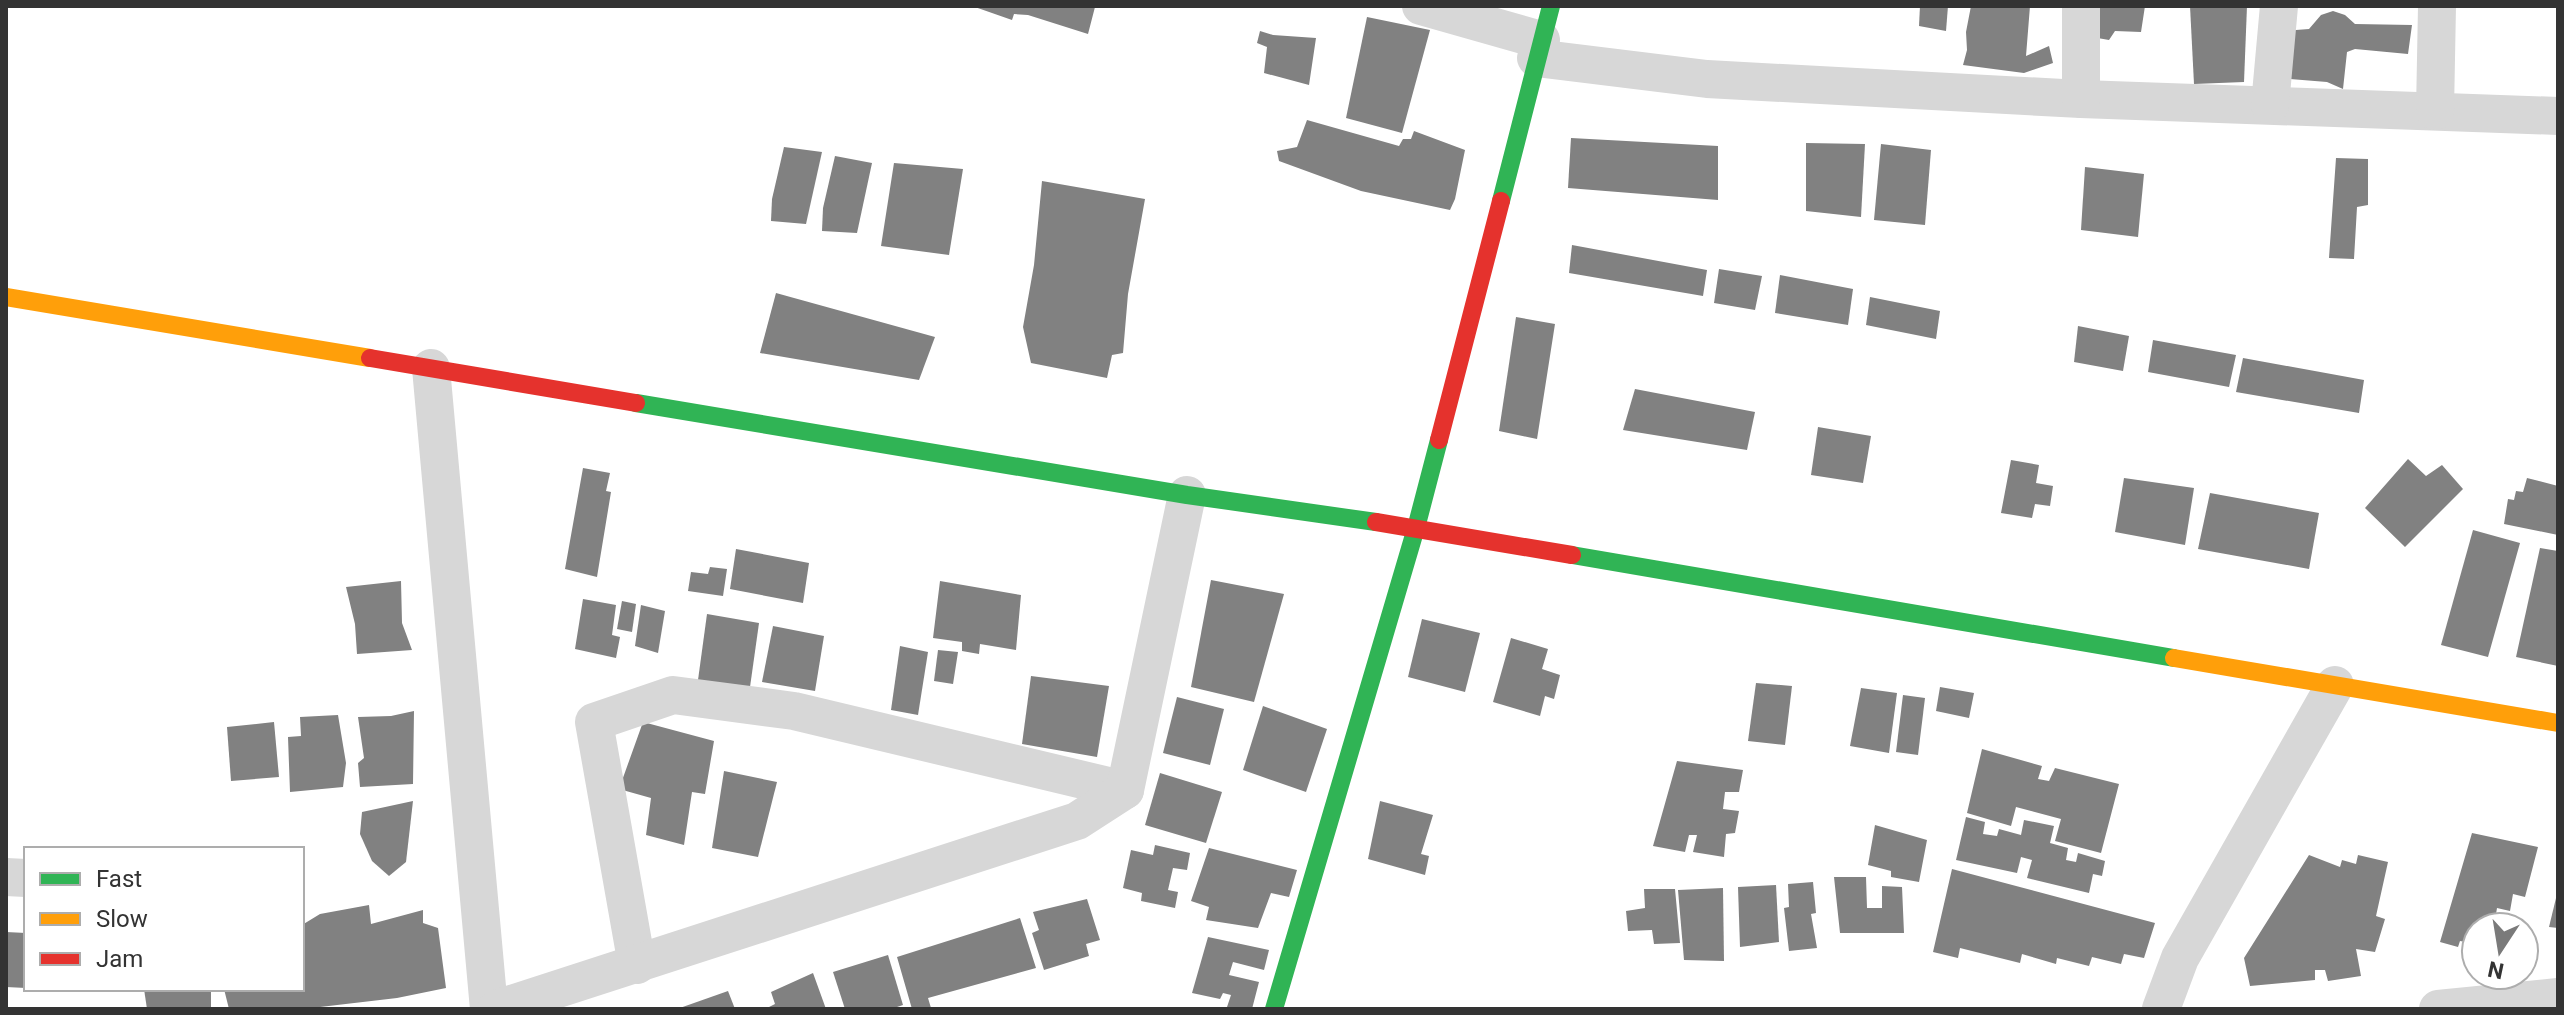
<svg xmlns="http://www.w3.org/2000/svg" width="2564" height="1015" font-family="Roboto,sans-serif">
<style>
.building{fill:#818181}
.lines{fill:none;stroke-linecap:round;stroke-linejoin:round}
.street{stroke:#d7d7d7;stroke-width:38}
.fast{stroke:#30b455;stroke-width:18}
.slow{stroke:#ff9f0a;stroke-width:18}
.jam{stroke:#e5322d;stroke-width:18}
</style>
<rect width="100%" height="100%" fill="#fff"/>
<g class="building">
<path d="M972,6H1093L1095,7L1088,34L1028,15L1014,14L1012,20Z"/>
<path d="M1920,6H1948L1946,31L1919,26Z"/>
<path d="M1971,6H2030L2026,56L2049,46L2053,63L2024,73L1963,65L1967,50L1966,32Z"/>
<path d="M2089,6H2145L2141,32L2115,31L2109,40L2086,36Z"/>
<path d="M2190,6H2247L2244,82L2194,84Z"/>
<path d="M2333,11L2345,15L2355,24L2412,25L2408,54L2355,49L2347,52L2343,89L2327,82L2290,79L2283,31L2309,29L2321,15Z"/>
<path d="M1367,17L1430,30L1402,133L1346,118Z"/>
<path d="M1260,31L1273,35L1316,38L1309,85L1264,73L1267,47L1257,43Z"/>
<path d="M1307,120L1399,146L1403,139H1411L1414,131L1465,150L1455,199L1450,210L1361,191L1279,161L1277,151L1297,147Z"/>
<path d="M1571,138L1718,146V200L1568,188Z"/>
<path d="M1806,143L1865,144L1861,217L1806,211Z"/>
<path d="M1881,144L1931,150L1925,225L1874,220Z"/>
<path d="M784,147L822,152L806,224L771,221L772,199Z"/>
<path d="M835,156L872,163L857,233L822,231L823,208Z"/>
<path d="M2336,158L2368,159V205L2357,207L2354,259L2329,258Z"/>
<path d="M894,163L963,169L949,255L881,246Z"/>
<path d="M2085,167L2144,174L2138,237L2081,230Z"/>
<path d="M1042,181L1145,199L1128,294L1123,353L1112,355L1107,378L1031,363L1023,327L1034,265Z"/>
<path d="M1572,245L1707,270L1703,296L1569,273Z"/>
<path d="M1719,269L1762,276L1755,310L1714,303Z"/>
<path d="M1780,275L1853,289L1848,325L1775,313Z"/>
<path d="M776,293L935,337L919,380L760,353Z"/>
<path d="M1870,297L1940,311L1936,339L1866,325Z"/>
<path d="M1516,317L1555,324L1537,439L1499,431Z"/>
<path d="M2078,326L2129,336L2123,371L2074,362Z"/>
<path d="M2153,340L2236,355L2229,387L2148,372Z"/>
<path d="M2243,358L2364,380L2359,413L2236,392Z"/>
<path d="M1635,389L1755,412L1747,450L1623,430Z"/>
<path d="M1818,427L1871,436L1863,483L1811,475Z"/>
<path d="M2408,459L2426,476L2442,465L2463,489L2405,547L2365,508Z"/>
<path d="M2011,460L2039,465L2036,483L2053,486L2050,506L2035,504L2032,518L2001,513Z"/>
<path d="M583,468L610,473L606,491L611,492L597,577L565,569Z"/>
<path d="M2124,478L2194,488L2185,545L2115,532Z"/>
<path d="M2527,478L2558,486V535L2504,524L2508,499L2514,500L2516,491L2523,492Z"/>
<path d="M2210,493L2319,513L2309,569L2198,549Z"/>
<path d="M2473,530L2520,543L2488,657L2441,645Z"/>
<path d="M2540,548L2558,551V666L2516,657Z"/>
<path d="M736,549L809,563L803,603L730,589Z"/>
<path d="M710,567L727,569L723,596L688,591L691,572L708,574Z"/>
<path d="M1211,580L1284,594L1254,702L1191,687Z"/>
<path d="M401,581L402,623L412,650L357,654L355,624L346,587Z"/>
<path d="M940,581L1021,595L1016,650L980,644L979,654L962,651V642L933,638Z"/>
<path d="M583,599L616,605L612,635L620,637L616,658L575,649Z"/>
<path d="M622,601L636,604L632,632L617,629Z"/>
<path d="M641,605L665,611L658,653L635,646Z"/>
<path d="M707,614L759,623L750,687L698,680Z"/>
<path d="M1422,619L1480,633L1465,692L1408,677Z"/>
<path d="M773,626L824,636L815,691L762,682Z"/>
<path d="M1511,638L1548,649L1542,669L1560,675L1554,699L1545,696L1540,716L1493,702Z"/>
<path d="M900,646L928,652L918,715L891,710Z"/>
<path d="M938,650L958,652L953,684L934,681Z"/>
<path d="M1031,676L1109,686L1097,757L1022,744Z"/>
<path d="M1756,683L1792,686L1785,745L1748,741Z"/>
<path d="M1940,687L1974,693L1969,718L1936,711Z"/>
<path d="M1861,688L1897,693L1889,753L1850,746Z"/>
<path d="M1903,695L1925,698L1918,755L1896,752Z"/>
<path d="M1177,697L1224,709L1210,765L1163,753Z"/>
<path d="M1263,706L1327,729L1306,792L1243,770Z"/>
<path d="M414,711L413,784L360,787L358,763L364,758L358,717L391,716Z"/>
<path d="M338,715L346,763L343,787L290,792L288,737L301,736L300,717Z"/>
<path d="M274,722L279,777L231,781L227,727Z"/>
<path d="M643,722L714,741L705,794L692,792L684,845L646,835L651,798L619,789Z"/>
<path d="M1982,749L2042,766L2038,779L2049,781L2055,768L2119,784L2101,853L2055,841L2061,819L2016,807L2011,826L1967,813Z"/>
<path d="M1677,761L1743,770L1739,792H1725L1723,809L1739,811L1735,833L1726,834L1724,857L1693,852L1697,835H1689L1685,852L1653,846Z"/>
<path d="M724,771L777,782L758,857L712,848Z"/>
<path d="M1160,773L1222,792L1206,843L1145,825Z"/>
<path d="M413,801L406,862L389,876L372,861L360,834L362,812Z"/>
<path d="M1380,801L1433,815L1421,854L1429,856L1425,875L1368,859Z"/>
<path d="M1966,817L1985,822L1983,834L1997,836L1999,829L2021,835L2024,820L2054,826L2050,843L2068,848L2066,860L2076,862L2078,853L2105,861L2102,876L2093,874L2089,893L2027,878L2032,860L2021,857L2017,873L1956,860Z"/>
<path d="M1875,825L1927,840L1919,882L1891,877V871L1868,865Z"/>
<path d="M2472,833L2538,847L2525,897L2513,894L2510,911L2497,908L2496,914L2518,920L2516,927H2476V944L2460,941L2458,947L2440,942Z"/>
<path d="M1155,845L1190,853L1187,870L1173,868L1168,890L1178,892L1175,908L1141,901L1142,893L1123,888L1131,850L1153,855Z"/>
<path d="M1209,848L1297,870L1289,897L1271,893L1258,928L1206,920L1209,907L1191,901Z"/>
<path d="M2309,855L2340,867L2342,860L2356,864L2358,855L2388,862L2376,916L2385,919L2375,952L2356,949L2361,976L2328,981L2325,970H2315V980L2250,986L2244,958Z"/>
<path d="M1952,869L2155,923L2144,958L2124,954L2121,964L2092,957L2089,966L2057,958L2056,964L2022,954L2020,963L1960,948L1958,958L1933,952Z"/>
<path d="M1834,877H1866L1867,908H1882V886L1902,887L1904,933H1840Z"/>
<path d="M1813,882L1816,913L1811,914L1817,948L1789,951L1784,908L1789,907L1788,884Z"/>
<path d="M1776,885L1779,942L1740,947L1738,887Z"/>
<path d="M1723,888L1724,961L1684,960L1678,890Z"/>
<path d="M1644,889H1675L1680,943L1654,944L1652,930L1628,931L1626,911L1645,908Z"/>
<path d="M2557,894H2558V928L2549,927Z"/>
<path d="M1087,899L1100,940L1086,944L1089,956L1044,970L1032,933L1039,930L1033,912Z"/>
<path d="M369,905L371,924L423,910V923L438,928L446,988L397,998L303,1009H229L224,989H302V925L320,914Z"/>
<path d="M1020,918L1036,968L928,998L931,1008L912,1009L897,957Z"/>
<path d="M6,932L26,933V988L6,987Z"/>
<path d="M1208,937L1269,950L1264,970L1233,962L1229,975L1259,982L1252,1009L1227,1007L1231,995L1223,993L1220,999L1192,993Z"/>
<path d="M888,955L903,1005L891,1009H845L833,972Z"/>
<path d="M813,973L826,1009H770L769,1007L775,1004L771,992Z"/>
<path d="M144,989H211V1009H147Z"/>
<path d="M728,991L735,1009H677Z"/>
</g>
<g class="lines">
<g class="street">
<path d="M1421,6L1541,40"/>
<path d="M1536,58L1707,79L2081,99L2558,116"/>
<path d="M2081,99V6"/>
<path d="M2270,105L2279,6"/>
<path d="M2435,111L2437,6"/>
<path d="M431,368L489,1009"/>
<path d="M6,877L26,878"/>
<path d="M637,965L594,722L673,695L794,711L1125,790"/>
<path d="M496,1009L1077,821L1125,790L1187,495"/>
<path d="M2161,1009L2180,958L2335,685"/>
<path d="M2438,1009L2558,997"/>
</g>
<g class="fast">
<path d="M1501,201L1551,6"/>
<path d="M636,403L1187,495L1376,522"/>
<path d="M1572,555L2174,658"/>
<path d="M1274,1009L1416,528L1439,440"/>
</g>
<g class="slow">
<path d="M6,297L370,358"/>
<path d="M2174,658L2558,723"/>
</g>
<g class="jam">
<path d="M370,358L636,403"/>
<path d="M1439,440L1501,201"/>
<path d="M1376,522L1572,555"/>
</g>
</g>
<rect width="2564" height="1015" fill="none" stroke="#333333" stroke-width="16"/>
<rect x="24" y="847" width="280" height="144" fill="#ffffff" stroke="#adadad" stroke-width="2"/>
<rect x="40" y="873" width="40" height="12" fill="#30b455" stroke="#adadad" stroke-width="2"/>
<text x="96" y="887" font-size="24" fill="#333333">Fast</text>
<rect x="40" y="913" width="40" height="12" fill="#ff9f0a" stroke="#adadad" stroke-width="2"/>
<text x="96" y="927" font-size="24" fill="#333333">Slow</text>
<rect x="40" y="953" width="40" height="12" fill="#e5322d" stroke="#adadad" stroke-width="2"/>
<text x="96" y="967" font-size="24" fill="#333333">Jam</text>
<g transform="translate(2500 951) rotate(192)"><circle r="38" fill="#ffffff" stroke="#adadad" stroke-width="2"/>
<path d="M0-6L14 30L0 20L-14 30Z" fill="#7a7a7a"/>
<text y="-12" font-size="22" font-weight="bold" text-anchor="middle" fill="#333333">N</text>
</g>
</svg>
